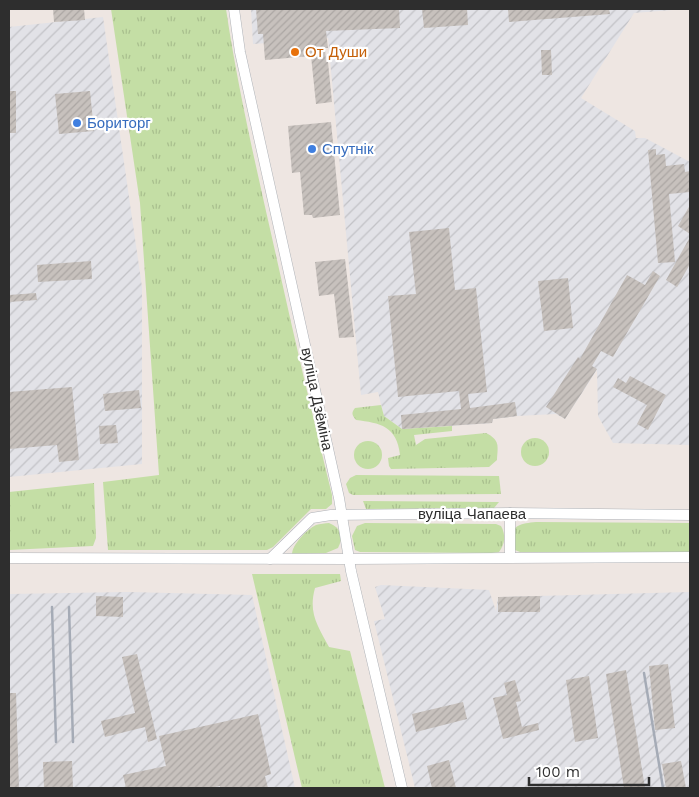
<svg xmlns="http://www.w3.org/2000/svg" width="699" height="797" font-family="'Work Sans',sans-serif">
<style>
.industrial{fill:url(#industrial-furrows)}
.grass{fill:url(#grass-tufts)}
.building{fill:url(#building-hatch)}
.lines{fill:none;stroke-linecap:round;stroke-linejoin:round}
.secondary-casing{stroke:#afb3b8;stroke-width:11}
.secondary{stroke:#fff;stroke-width:10}
.rail{stroke:#a5abb6;stroke-width:2.5}
.food-dot{fill:#e8710a;stroke:#fff;stroke-width:2}
.shop-dot{fill:#3f7fe0;stroke:#fff;stroke-width:2}
.labels{text-anchor:middle;dominant-baseline:central;stroke-width:4.5;stroke-linejoin:round;paint-order:stroke}
.food-label{font-size:15px;fill:#c56008;stroke:#fff;text-anchor:start}
.shop-label{font-size:15px;fill:#366cbe;stroke:#fff;text-anchor:start}
.street-label{font-size:15px;fill:#2e2e2e;stroke:#fff}
</style>
<defs>
<pattern id="industrial-furrows" width="10" height="10" patternUnits="userSpaceOnUse" patternTransform="scale(1.25)"><rect width="10" height="10" fill="#e2e2e7"/><path d="M-1 1l2-2M0 10L10 0M9 11l2-2" fill="none" stroke="#c2c2c6"/></pattern>
<pattern id="grass-tufts" width="24" height="20" patternUnits="userSpaceOnUse" patternTransform="scale(1.25)"><rect width="24" height="20" fill="#c4dea5"/><path d="M3 7l-1-3M5 7V3M7 7l1-3M15 17l-1-3M17 17v-4M19 17l1-3" fill="none" stroke="#a9bf8e"/></pattern>
<pattern id="building-hatch" width="6" height="6" patternUnits="userSpaceOnUse" patternTransform="scale(1.25)"><rect width="6" height="6" fill="#c7c1bd"/><path d="M-1 1l2-2M0 6l6-6M5 7l2-2" fill="none" stroke="#aba6a3"/></pattern>
</defs>
<rect width="100%" height="100%" fill="#eee6e2"/>
<g class="industrial">
<path d="M251,9H686L634,13L581,98L635,131L636,138H645L690,162V445L613,443L598,416L597,370L565,419L556,414L517,416L493,419L492,423L402,429L384,416L378,392L361,395L328,38L253,44Z"/>
<path d="M103,17L142,287V464L9,477V27Z"/>
<path d="M381,585L489,590L496,611L498,597L690,592V788H415L374,621L385,619L375,587Z"/>
<path d="M128,592L252,595L295,788H9V594Z"/>
</g>
<g class="grass">
<path d="M111,9H226C238,90 257,171 275,251C293,332 312,414 332,495V504L326,509H311L273,547L267,550H108L103,482L159,475L140,203Z"/>
<path d="M381,405L384,416L402,429L452,426V431L414,435L416,445L425,439L486,433C500,440 498,446 497,460L489,467L391,469L389,466L388,458L400,455C397,426 380,423 356,420C352,415 351,413 355,408Z"/>
<circle cx="535" cy="452" r="14"/>
<circle cx="368" cy="455" r="14"/>
<path d="M356,475L499,476L501,494L353,495L349,493L346,484L350,478Z"/>
<path d="M94,483L96,538L93,546L9,550V492Z"/>
<path d="M363,501L499,502L494,508L366,509Z"/>
<path d="M536,522L690,523V552H520L515,550C507,527 516,524 536,522Z"/>
<path d="M329,523C341,528 344,536 338,548L326,553L292,554C292,545 307,529 316,525C320,524 325,523 329,523Z"/>
<path d="M365,523L496,524L501,526C506,535 505,544 499,552L492,553L360,552L355,550L352,536L357,526Z"/>
<path d="M252,574H340L341,581L315,588C308,613 318,626 329,647L350,651L385,788H302Z"/>
</g>
<g class="building">
<path d="M53,9H84L85,20L54,22Z"/>
<path d="M256,9H399L400,28L326,31L328,48H325L326,62H328L332,102L316,104L311,56L265,60L263,34H258Z"/>
<path d="M422,9H467L468,25L424,28Z"/>
<path d="M508,9H609L610,14L509,22Z"/>
<path d="M541,50H551L552,75H542Z"/>
<rect x="9" y="91" width="7" height="42"/>
<path d="M90,91L94,131L59,134L55,94Z"/>
<path d="M331,122L340,215L313,218L312,215H304L300,172L292,173L288,126Z"/>
<path d="M656,149V155L665,154L666,166L684,164L685,172L690,171V192L669,194L675,262L658,263L648,150Z"/>
<path d="M690,205V234L678,226Z"/>
<path d="M449,228L455,290L476,288L487,392L468,394L470,408L515,402L517,416L493,419L492,423L402,429L401,415L461,409L459,391L398,397L388,296L416,294L409,232Z"/>
<path d="M690,237V264L677,287L666,280Z"/>
<path d="M345,259L354,337L339,338L334,294L319,296L315,262Z"/>
<path d="M91,261L92,279L38,282L37,265Z"/>
<path d="M653,271L660,276L613,357L601,351L592,366L597,369L565,419L546,407L578,357L580,359L627,275L645,285Z"/>
<path d="M568,278L573,328L544,331L538,281Z"/>
<path d="M36,293L37,300L9,302V295Z"/>
<path d="M630,376L666,395L648,430L637,424L647,405L613,387L618,378L626,383Z"/>
<path d="M72,387L79,460L59,462L57,445L9,449V392Z"/>
<path d="M139,390L141,408L105,411L103,394Z"/>
<path d="M116,425L118,443L100,444L99,426Z"/>
<path d="M96,596L123,597V617L96,616Z"/>
<path d="M540,596V612H498V597Z"/>
<path d="M137,654L157,739L148,742L145,727L105,737L101,721L135,713L122,657Z"/>
<path d="M668,664L675,728L655,730L649,666Z"/>
<path d="M626,670L645,788H624L606,674Z"/>
<path d="M589,676L598,738L575,742L566,680Z"/>
<path d="M515,680L521,701L516,702L522,727L538,723L539,730L503,739L493,698L507,695L504,683Z"/>
<path d="M9,693H16L19,788H9Z"/>
<path d="M463,702L467,719L416,732L412,714Z"/>
<path d="M258,714L271,774L265,776L268,788H220V786L210,788H126L123,775L166,766L159,736Z"/>
<path d="M449,760L456,788H432L427,766Z"/>
<path d="M72,761L73,788H44L43,762Z"/>
<path d="M681,761L686,788H666L662,764Z"/>
</g>
<g class="lines">
<g class="secondary-casing">
<g id="secondary">
<path d="M234,9L240,52L339,498L351,571L402,788"/>
<path d="M510,513V557"/>
<path d="M9,558L350,559L690,557"/>
<path d="M270,559L312,518L331,515L510,513L690,515"/>
</g>
</g>
<use href="#secondary" class="secondary"/>
<g class="rail">
<path d="M52,607L56,742"/>
<path d="M69,607L73,742"/>
<path d="M644,673L663,788"/>
</g>
</g>
<circle class="food-dot" cx="295" cy="52" r="5"/>
<g class="shop-dot">
<circle cx="77" cy="123" r="5"/>
<circle cx="312" cy="149" r="5"/>
</g>
<g class="labels">
<g class="food-label">
<text x="305" y="52">От Души</text>
</g>
<g class="shop-label">
<text x="87" y="123">Бориторг</text>
<text x="322" y="149">Спутнік</text>
</g>
<g class="street-label">
<text transform="translate(317 399) rotate(78)">вуліца Дзёміна</text>
<text x="472" y="514">вуліца Чапаева</text>
</g>
</g>
<rect width="699" height="797" fill="none" stroke="#2e2e2e" stroke-width="20"/>
<path d="M529 777v8h120v-8" fill="none" stroke="#2e2e2e" stroke-width="2.5"/>
<text x="536" y="777" font-size="15" fill="#2e2e2e" stroke="#ffffff" stroke-width="4" paint-order="stroke">100 m</text>
</svg>
